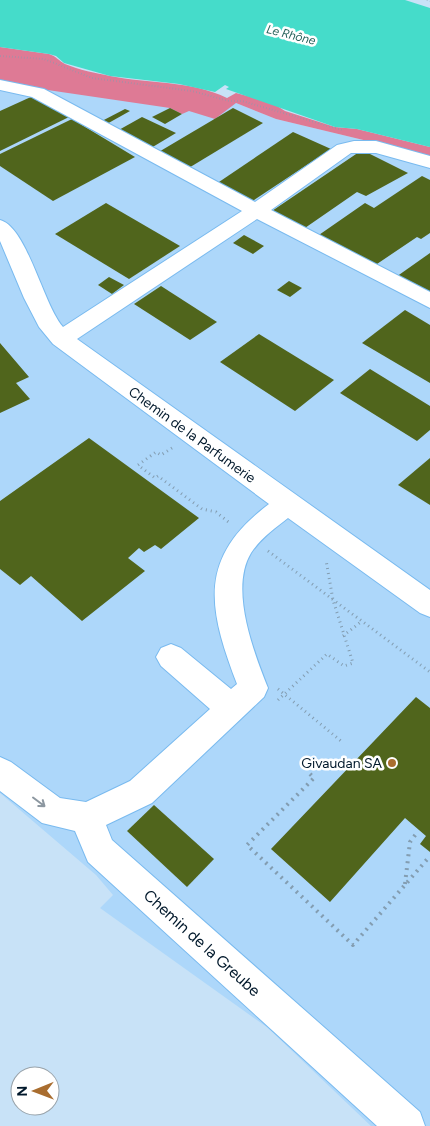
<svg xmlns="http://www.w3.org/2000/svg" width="430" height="1126" font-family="Figtree,sans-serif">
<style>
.built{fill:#add7fa}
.forest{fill:#de7a95}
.water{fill:#45dcca}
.building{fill:#50651c}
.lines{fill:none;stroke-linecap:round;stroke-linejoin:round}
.minor-casing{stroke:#79baef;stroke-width:2}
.path-far2{stroke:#839db1;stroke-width:2;stroke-dasharray:0.5 2.5;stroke-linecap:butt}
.path-far1{stroke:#839db1;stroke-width:3;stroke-dasharray:1 4;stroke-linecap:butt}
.path{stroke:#839db1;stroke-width:4;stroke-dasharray:2 5;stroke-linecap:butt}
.minor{fill:#fff;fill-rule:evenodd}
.oneway{stroke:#8c97a0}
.poi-dot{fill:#a96d2f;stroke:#fff;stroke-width:2}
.labels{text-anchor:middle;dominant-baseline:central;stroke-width:5;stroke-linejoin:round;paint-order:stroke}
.far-water-label{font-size:12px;font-style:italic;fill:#28635c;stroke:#fff}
.street-label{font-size:14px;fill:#00182b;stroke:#fff}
.poi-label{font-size:14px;fill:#00182b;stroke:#fff;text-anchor:end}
.near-street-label{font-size:16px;fill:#00182b;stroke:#fff}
</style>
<rect width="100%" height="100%" fill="#c8e2f7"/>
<path class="built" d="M0,67L236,103L276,119L430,156V1126H371L268,1028L100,908L113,895L96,875L0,793Z"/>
<path class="forest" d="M0,47L49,54C56,56 59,61 65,64C79,70 96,73 110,76C149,84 190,80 227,98L236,93L271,102L285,111L335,127L357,129L430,147V156L276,119L236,103L215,119L189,111L182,114L170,108L0,83Z"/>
<path class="water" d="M0,0H405L430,8V147L357,129L335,127L226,89L229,87L225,85L215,92L179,84L110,76L64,63L56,56L49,54L0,47Z"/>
<g class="building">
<path d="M33,96L69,117L0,151V111Z"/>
<path d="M170,108L182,114L165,124L152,117Z"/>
<path d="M233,108L263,123L187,169L157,153Z"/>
<path d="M125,109L130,111L105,125L100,122Z"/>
<path d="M142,117L176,133L151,148L117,131Z"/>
<path d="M72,119L135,157L53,201L0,166V154Z"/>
<path d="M293,132L331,149L251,202L216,184Z"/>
<path d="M362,150L408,173L366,196L357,192L302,230L269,213Z"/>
<path d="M422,176L430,180V233L421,239L417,237L374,266L316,237L365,203L374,208Z"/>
<path d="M106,203L180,246L129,279L55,234Z"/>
<path d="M244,235L264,246L253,254L233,243Z"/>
<path d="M430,253V295L396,277Z"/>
<path d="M109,277L124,285L112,294L98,285Z"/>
<path d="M289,281L302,288L290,297L277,290Z"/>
<path d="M161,286L217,322L190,340L134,304Z"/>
<path d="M405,310L430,325V383L362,343Z"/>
<path d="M259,334L334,380L295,411L220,362Z"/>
<path d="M0,343L29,377L16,383L30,399L0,413Z"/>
<path d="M370,369L430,406V430L417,441L340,393Z"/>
<path d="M89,438L199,518L161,549L155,545L144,552L139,548L128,558L145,571L82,621L31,576L20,585L0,569V501Z"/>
<path d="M430,458V505L398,485Z"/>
<path d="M416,697L430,708V852L420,844L426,836L405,818L330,902L271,849Z"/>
<path d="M154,805L214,859L187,887L127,831Z"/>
</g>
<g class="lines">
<g class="minor-casing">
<path id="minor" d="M0,80L44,89L255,202L337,145L354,141H376L430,156V168L376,153H351L271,210L430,292V308L257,219L77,339L430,590V617L420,613L288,518C275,528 260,539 251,553C229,589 254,653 268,688L264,697L152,803L106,825L112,840L420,1112L425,1126H377L88,862L75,831L42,823L0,791V757L11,762L60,798L86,802L130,781L210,709L161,666L156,657L161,648L171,644L181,648L231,689L237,684C208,608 197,558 269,504L53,344L39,327L24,298L0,241V220C27,227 43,304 63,327L242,211L32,97L0,90Z"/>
</g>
<g class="path-far2">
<path d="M427,0L430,1"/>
<path d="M0,56L44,59L92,78L192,91L229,101H242L342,130"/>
</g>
<g class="path-far1">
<path d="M172,448L161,455L156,452L138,465L155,478L158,476L202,509L216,512L231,524"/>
<path d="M268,551L430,672"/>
<path d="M343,636L362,621"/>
<path d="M278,689L341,741"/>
<path d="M278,700L327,654L344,666L353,663L333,600L326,560"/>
</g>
<g class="path">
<path d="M310,774L314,778L247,845L353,945L430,856"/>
<path d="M405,884L410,842L416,834"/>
</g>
<use href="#minor" class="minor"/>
</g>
<defs><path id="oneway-shaft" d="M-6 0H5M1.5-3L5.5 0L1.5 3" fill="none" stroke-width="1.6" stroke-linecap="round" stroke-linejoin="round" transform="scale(1.25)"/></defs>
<use class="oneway" href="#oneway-shaft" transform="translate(39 802) rotate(37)"/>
<circle class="poi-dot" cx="392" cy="763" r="5"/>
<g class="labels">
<g class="far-water-label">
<text transform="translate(291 35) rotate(14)">Le Rhône</text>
</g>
<g class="street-label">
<text transform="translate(192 435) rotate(36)">Chemin de la Parfumerie</text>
</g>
<g class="poi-label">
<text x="382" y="763">Givaudan SA</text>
</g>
<g class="near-street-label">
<text transform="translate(202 943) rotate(42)">Chemin de la Greube</text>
</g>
</g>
<g transform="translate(35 1091) rotate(269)"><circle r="24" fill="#ffffff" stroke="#99a3aa"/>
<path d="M0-4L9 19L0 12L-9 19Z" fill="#a96d2f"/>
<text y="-8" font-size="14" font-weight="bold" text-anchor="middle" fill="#00182b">N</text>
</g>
</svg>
